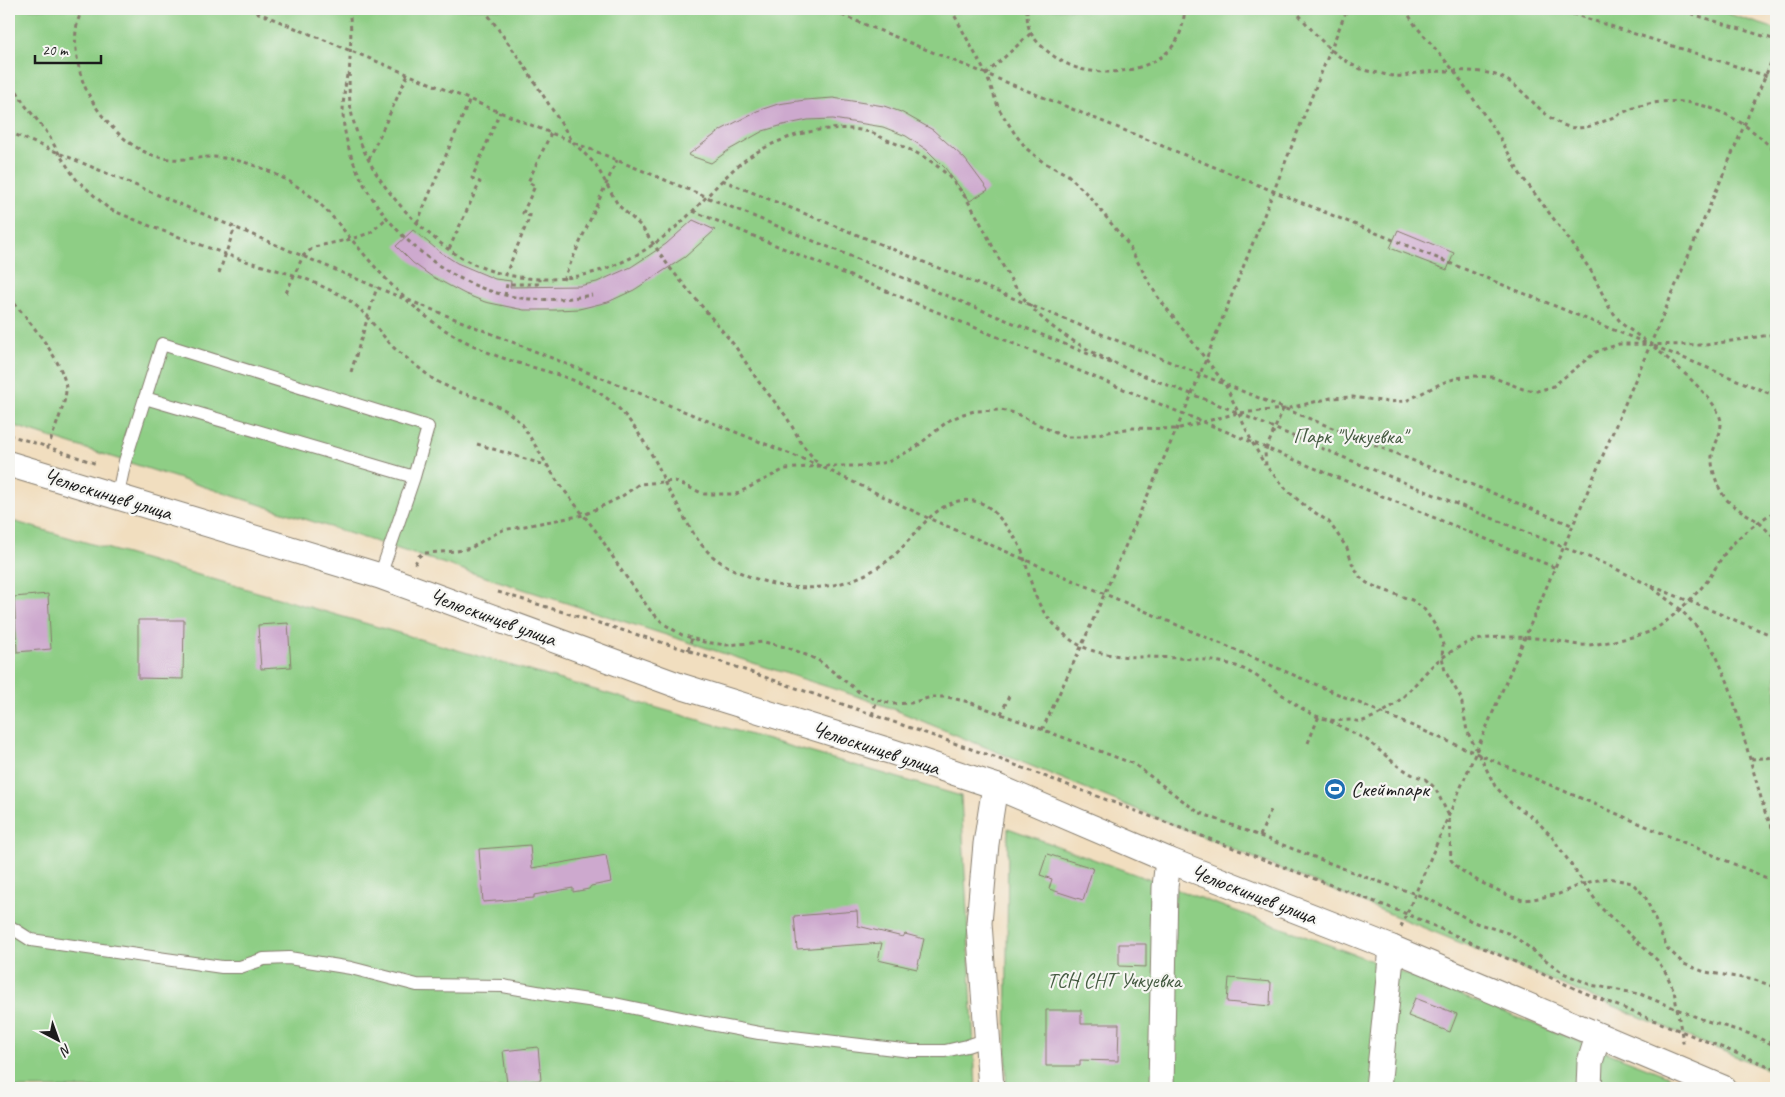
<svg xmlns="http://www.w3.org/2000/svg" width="1785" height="1097" font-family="Caveat,sans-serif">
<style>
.green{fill:#8ece85;stroke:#557550}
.building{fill:#cda9ce}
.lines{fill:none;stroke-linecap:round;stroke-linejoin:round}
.service-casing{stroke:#867d6e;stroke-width:14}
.minor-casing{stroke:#867d6e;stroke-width:27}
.path{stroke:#867d6e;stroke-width:3;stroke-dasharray:4 4;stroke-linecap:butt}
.service{stroke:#fff;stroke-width:12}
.minor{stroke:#fff;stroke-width:25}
.labels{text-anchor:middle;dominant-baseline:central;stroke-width:4.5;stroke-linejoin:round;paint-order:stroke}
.park-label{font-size:21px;fill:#445a41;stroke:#f6f6f2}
.street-label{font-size:21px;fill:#1c1c1c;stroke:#f6f6f2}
.poi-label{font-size:21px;fill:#1c1c1c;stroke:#f6f6f2;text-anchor:start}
</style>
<rect width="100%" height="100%" fill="#f6f6f2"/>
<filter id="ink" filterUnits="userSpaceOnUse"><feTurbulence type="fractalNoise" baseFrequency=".02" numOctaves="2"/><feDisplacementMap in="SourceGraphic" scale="10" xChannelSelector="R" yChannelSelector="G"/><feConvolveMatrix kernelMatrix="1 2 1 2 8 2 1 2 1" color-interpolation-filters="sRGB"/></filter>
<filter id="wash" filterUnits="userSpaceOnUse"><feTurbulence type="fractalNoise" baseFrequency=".0096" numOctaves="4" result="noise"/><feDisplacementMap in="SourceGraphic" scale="20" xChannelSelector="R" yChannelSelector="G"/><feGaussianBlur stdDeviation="1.12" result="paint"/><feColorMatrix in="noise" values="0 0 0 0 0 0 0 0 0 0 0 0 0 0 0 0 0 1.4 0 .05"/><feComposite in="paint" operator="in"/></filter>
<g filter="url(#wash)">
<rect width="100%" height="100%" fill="#f1debf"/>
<g class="green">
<path d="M9,9H1713L1776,29V1073L893,709L856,696L9,424Z"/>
<path d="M9,520L961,796L976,1088H9Z"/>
<path d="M1008,828L1359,956L1699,1088H1006Z"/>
</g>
<g id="blocks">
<g class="building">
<path d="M833,98L884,106L901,112L933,130L965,159L988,190L970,201L945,168L927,150L906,136L883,127L833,119L808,120L783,125L763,131L729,150L711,163L688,155L721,130L757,111L778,104L805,100Z"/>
<path d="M693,220L715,230L685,257L634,290L608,302L579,309L556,310H524L485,302L465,294L431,276L413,263L396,246L413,230L440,252L457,263L495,279L511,281L510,287L579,286L597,282L631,267L666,244Z"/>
<path d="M1398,230L1454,253L1447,270L1390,248Z"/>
<path d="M48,594L51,649L17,652L14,597Z"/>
<path d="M138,620H184L183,679L138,678Z"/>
<path d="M288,623L291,667L261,669L258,625Z"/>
<path d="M530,845L532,868L606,855L611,882L591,886L589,889L573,892V888L534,895V898L483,902L479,849Z"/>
<path d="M1047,854L1093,868L1083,900L1049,889L1052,879L1040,875Z"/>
<path d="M857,911L858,926L903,937L905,934L924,939L917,969L878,960L882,943L797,949L794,916Z"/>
<path d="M1119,944H1146V967L1119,966Z"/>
<path d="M1229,978L1271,982L1270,1006L1227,1002Z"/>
<path d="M1415,998L1457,1014L1450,1032L1408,1016Z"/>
<path d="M1046,1010H1081V1024H1119L1118,1061L1080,1060V1066H1046Z"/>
<path d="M538,1047L541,1080L507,1084L503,1051Z"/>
</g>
</g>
</g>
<g filter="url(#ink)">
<use href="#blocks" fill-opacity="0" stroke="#867d6e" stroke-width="1"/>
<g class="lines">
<g class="service-casing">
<g id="service">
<path d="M117,498L125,461L145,398"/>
<path d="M380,576L414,477L428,427L162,344L145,398L414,477"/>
<path d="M9,926L31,940L222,967H240L264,959L289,958L351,968L417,985L503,986L554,995L615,1004L705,1023L759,1033L911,1051H945L967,1046L988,1039"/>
</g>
</g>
<g class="minor-casing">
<g id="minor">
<path d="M9,464L380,576L680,686L893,752L995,786L1168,860L1392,948L1723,1088"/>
<path d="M991,1088L979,923L986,844L995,786"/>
<path d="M1161,1088L1165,887L1168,860"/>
<path d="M1378,1088L1392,948"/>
<path d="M1589,1088L1590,1062L1598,1036"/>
</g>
</g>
<g class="path">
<path d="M83,9C72,27 75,52 80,72C88,106 124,149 159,157C177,162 196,157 214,157C246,159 279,173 305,192C326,206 341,228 358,247C384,278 411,308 445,330C467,343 491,355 515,362C553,374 595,381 623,413C637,429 649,449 659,468C662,474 663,481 667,487C670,494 675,499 678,506C689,526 698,545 716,559C730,569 749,577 766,582C808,595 857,586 891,558C916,538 938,491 978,502C989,505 996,514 1003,522C1010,531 1017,539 1021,549C1030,573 1032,600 1050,620C1057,627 1066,637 1074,642C1096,656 1124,657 1149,657C1174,658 1212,658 1236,666C1268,677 1298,715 1330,720C1338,721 1345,720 1352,720C1356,721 1360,722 1363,721C1367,720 1380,714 1383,712C1408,698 1418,677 1439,660C1447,654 1458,647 1467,643C1489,634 1530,637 1554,640C1565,642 1576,646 1587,645C1598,645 1641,636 1651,631C1668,623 1696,595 1708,580C1714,571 1719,561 1726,552C1739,535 1757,522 1776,511"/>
<path d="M249,9L1113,364"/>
<path d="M349,9C355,47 343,86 354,123C368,174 403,214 444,246C469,265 496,275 527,278C583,284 635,263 677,226C700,206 718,182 741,163C775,136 831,120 873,133C878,135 882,138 887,140C910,149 933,159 950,178C978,208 991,249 1013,283C1025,303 1045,323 1064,335C1115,369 1174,386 1229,409C1355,463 1481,514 1608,565L1647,584L1680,609L1698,628L1716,655L1729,685L1765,812L1776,836"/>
<path d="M484,9L523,64L573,142L596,165L618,205L641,226L670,268L735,346L758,381L786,416L802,444L818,464"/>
<path d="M827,9L1648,344"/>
<path d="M951,9L986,74L999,109L1015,134L1027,149L1043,162L1068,175L1089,196L1127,243L1157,296L1225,384L1252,442L1265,465"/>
<path d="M1027,9C1027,16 1027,24 1030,31C1033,38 1039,44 1045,49C1056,59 1070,67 1085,70C1116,76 1162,69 1178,38C1182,30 1184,18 1185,9"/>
<path d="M1294,9C1313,31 1332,57 1361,69C1366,71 1373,72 1379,73C1384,74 1389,76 1394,76C1404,77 1414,73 1424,72C1445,71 1471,69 1492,74C1524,82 1538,118 1569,127C1591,132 1614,115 1634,108C1688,89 1740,113 1776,153"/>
<path d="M1405,9L1415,25L1455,72L1500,138L1520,174L1571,242L1591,271L1609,307L1622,324L1647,342"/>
<path d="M1557,9L1776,79"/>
<path d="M1676,9L1776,40"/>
<path d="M9,69L12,83L25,105L46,131L61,157L76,179L109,209L155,228L239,259L304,278L345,297L360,309L394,348L434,380L459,392L485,400L507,411L522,424L557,481L599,535L621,570L650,610L664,624L682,635L704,642L726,645L764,642L789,648L818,660L859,692L877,700L893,704L911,703L931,697H947L969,702L1134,764L1198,812L1368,878L1416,894L1448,908L1473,922L1511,934L1563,973L1591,985L1640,994L1704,1020L1750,1034L1776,1046"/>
<path d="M986,74L1031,33"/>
<path d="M347,75C344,93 341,113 345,132C358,206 432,279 505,295C534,302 563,300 592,295"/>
<path d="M9,132L402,298"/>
<path d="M369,159L408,74"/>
<path d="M722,180L1574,526"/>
<path d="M693,211L1556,568"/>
<path d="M417,223L470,99"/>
<path d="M449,249L480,182L472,178L500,112"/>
<path d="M219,273L235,227"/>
<path d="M505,276L530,216L523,213L535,186L528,182L551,133"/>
<path d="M563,280L617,160"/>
<path d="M286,293L303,256L314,247L351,239L370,233L387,218"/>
<path d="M505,296L507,284H540V279"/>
<path d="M9,297C27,319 63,359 66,388C67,401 53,433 48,447L97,464"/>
<path d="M408,300L820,466L928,518L1776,882"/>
<path d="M1654,346L1776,396"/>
<path d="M1654,347C1670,361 1721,401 1721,423C1721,435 1714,445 1712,456C1711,467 1716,483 1722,493C1730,507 1745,512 1757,521C1764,526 1770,534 1776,540"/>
<path d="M351,372L377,287"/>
<path d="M1283,409L1265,452L1266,466L1289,492L1304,505L1329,522L1347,548L1352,563L1360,577L1367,583L1378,588L1412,600L1424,609L1433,622L1439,632L1443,645L1442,657L1445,671L1461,698L1467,731L1495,786L1511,803L1535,819L1552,837L1601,908L1657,960L1666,973L1674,991L1684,1047"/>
<path d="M9,435L48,447"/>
<path d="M477,444L548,466"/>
<path d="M415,564L418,557L423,553L457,551L471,548L487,538L503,530L584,515L621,497L639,484L675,481L704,494H736L785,469L820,466H863L888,462L915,448L948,421L963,414L975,411L1001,410L1015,413L1064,437H1080L1132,428L1176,429L1238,413L1285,409L1331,398L1353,397L1388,402L1406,401L1442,383L1457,378L1472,376L1492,377L1523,389L1537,391L1552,387L1596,352L1619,344L1706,345L1776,334"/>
<path d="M1652,586L1776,637"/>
<path d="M498,592L690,651L994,757L1407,914L1583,992L1776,1069"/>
<path d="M688,650L692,638"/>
<path d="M1001,714L1009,696"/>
<path d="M872,715L877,700"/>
<path d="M1330,721L1367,740L1398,766L1413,775L1425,779L1435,788L1449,816L1451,860L1459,869L1478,881L1512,897L1523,900L1533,899L1559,894L1581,884L1598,880L1609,878L1632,883L1645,896L1667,948L1684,964L1705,972L1755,980L1776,987"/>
<path d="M1042,730L1082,645L1192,394L1347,9"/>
<path d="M1308,743L1319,716"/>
<path d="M1751,759L1776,757"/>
<path d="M1260,836L1271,809"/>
<path d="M1401,927L1776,51"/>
</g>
<use href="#service" class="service"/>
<use href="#minor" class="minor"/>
</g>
</g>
<defs>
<g id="stadium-disc" transform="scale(1.125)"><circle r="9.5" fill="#1f6fb2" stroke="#f6f6f2"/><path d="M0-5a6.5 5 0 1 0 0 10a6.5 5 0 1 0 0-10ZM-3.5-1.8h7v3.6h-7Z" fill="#fff"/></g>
</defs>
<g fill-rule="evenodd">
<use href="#stadium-disc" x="1335" y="789"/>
</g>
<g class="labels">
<g class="park-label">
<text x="1350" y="436">Парк "Учкуевка"</text>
<text x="1114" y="980">ТСН СНТ Учкуевка</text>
</g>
<g class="street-label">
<text transform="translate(108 494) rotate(17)">Челюскинцев улица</text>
<text transform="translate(493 617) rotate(20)">Челюскинцев улица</text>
<text transform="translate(876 748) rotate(18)">Челюскинцев улица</text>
<text transform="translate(1254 894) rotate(21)">Челюскинцев улица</text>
</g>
<g class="poi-label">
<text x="1351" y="789">Скейтпарк</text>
</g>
</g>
<rect width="1785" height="1097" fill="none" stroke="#f6f6f2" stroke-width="30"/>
<g transform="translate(58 1040) rotate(139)" stroke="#f6f6f2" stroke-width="4" paint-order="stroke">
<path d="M0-4L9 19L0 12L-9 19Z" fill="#1c1c1c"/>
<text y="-8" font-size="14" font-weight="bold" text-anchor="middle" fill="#1c1c1c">N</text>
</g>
<path d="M35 55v8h66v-8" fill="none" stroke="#1c1c1c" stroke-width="2.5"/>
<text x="42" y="55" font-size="15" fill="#1c1c1c" stroke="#f6f6f2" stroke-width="4" paint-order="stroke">20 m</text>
</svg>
